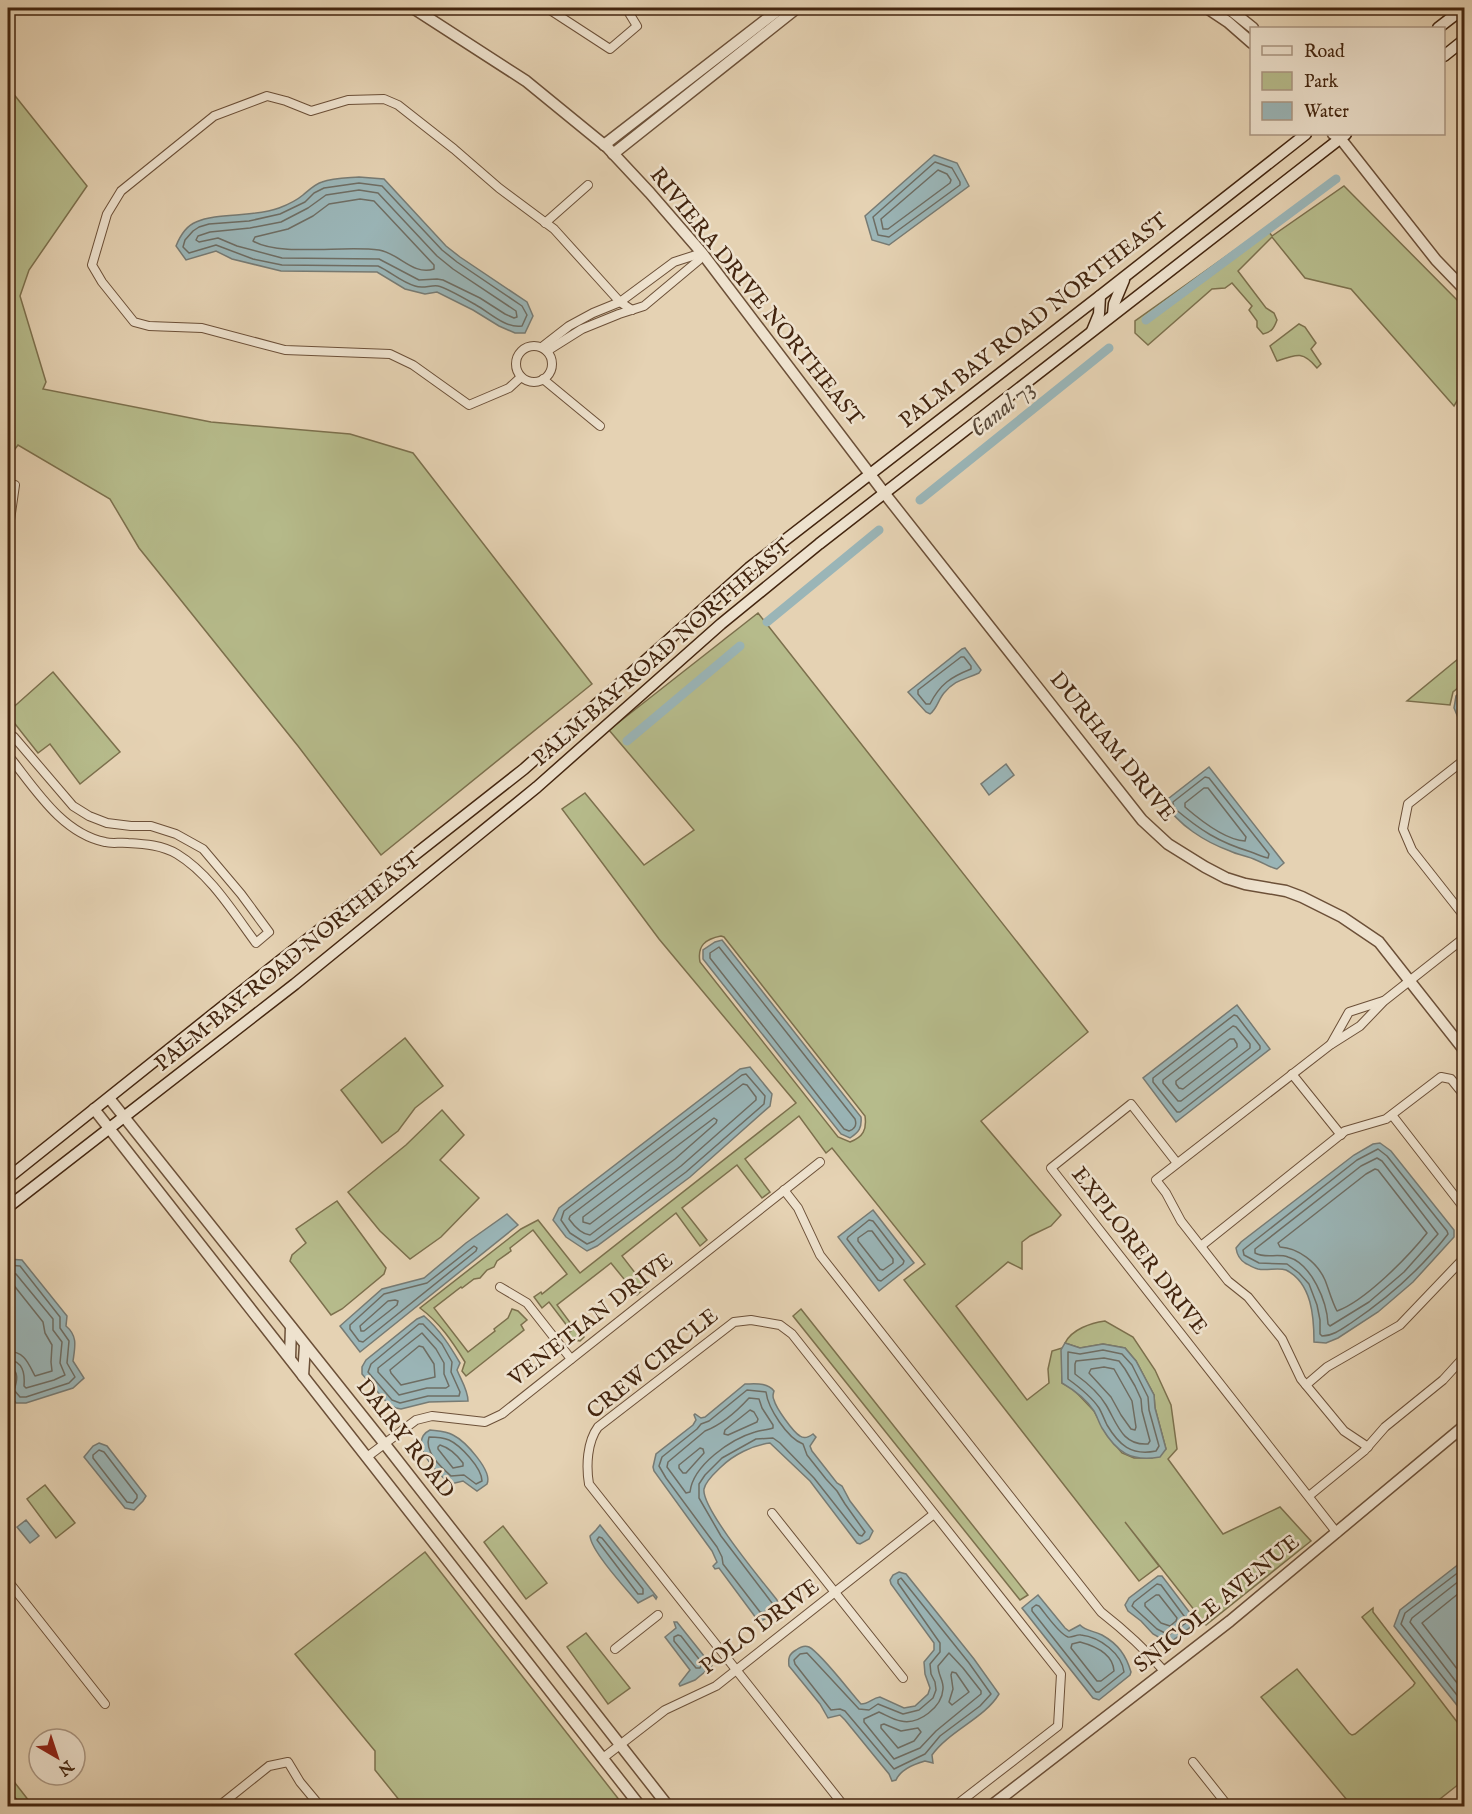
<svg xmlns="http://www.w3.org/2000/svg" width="1472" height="1814" font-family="'IM FELL English',serif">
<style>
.green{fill:#b6bb8b;stroke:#7c704d;stroke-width:1.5;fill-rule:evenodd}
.water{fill:#9ab5b7;stroke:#777b74;stroke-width:1.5}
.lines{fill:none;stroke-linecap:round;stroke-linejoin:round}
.shore{stroke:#6e6d63;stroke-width:1.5}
.canal{stroke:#9ab5b7;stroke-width:9}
.minor-casing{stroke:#6c5038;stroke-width:10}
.tertiary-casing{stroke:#6c5038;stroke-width:13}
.secondary-casing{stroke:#43250f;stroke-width:13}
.minor{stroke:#eee2ce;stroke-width:8}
.tertiary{stroke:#eee2ce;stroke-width:10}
.secondary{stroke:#eee2ce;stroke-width:10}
.labels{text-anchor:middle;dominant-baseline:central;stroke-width:5;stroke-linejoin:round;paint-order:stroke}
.street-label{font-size:22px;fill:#43250f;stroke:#eee2ce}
.water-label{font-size:24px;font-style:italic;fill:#594939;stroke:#eee2ce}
</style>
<rect width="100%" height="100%" fill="#e5d2b3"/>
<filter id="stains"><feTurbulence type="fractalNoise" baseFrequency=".00333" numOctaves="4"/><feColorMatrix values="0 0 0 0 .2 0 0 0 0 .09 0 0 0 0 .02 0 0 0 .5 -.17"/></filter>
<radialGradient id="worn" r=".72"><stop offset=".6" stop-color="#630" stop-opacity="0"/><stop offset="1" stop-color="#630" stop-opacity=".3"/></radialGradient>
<g class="green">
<path d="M8,87L87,186L29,270L20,296L46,382L43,389L211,422L350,434L413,453L592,684L381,855L298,746L139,548L110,499L18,445L15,449L8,445Z"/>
<path d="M1344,186L1464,307V389L1454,406L1351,289L1305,278L1272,237L1238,271L1266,308L1274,313L1277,320C1274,328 1272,332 1263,334L1257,327V321L1249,310L1252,306L1232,283L1225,288L1212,289L1148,345L1135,333V321L1266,228L1272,236Z"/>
<path d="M1299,324L1305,327L1316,343L1311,349L1321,364L1317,368C1303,351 1297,354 1277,361L1270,346Z"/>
<path d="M758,613L1088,1032L981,1121L1061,1215L1051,1226L1030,1236L1022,1242V1269L1008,1262L956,1306L1027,1400L1049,1383L1048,1369L1052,1351L1062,1348V1383L1073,1389L1094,1411L1107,1435L1122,1453L1134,1458H1152L1166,1449L1155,1408L1154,1395L1136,1361L1125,1348L1103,1344L1080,1348L1065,1343C1072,1329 1091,1323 1105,1321L1133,1337L1155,1370L1171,1405L1177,1449L1168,1459L1223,1534L1280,1507L1311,1541L1206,1625L1125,1522L1159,1566L1139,1581L904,1280L925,1264L832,1148L826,1153L799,1116L745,1159L770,1192L762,1198L737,1165L682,1208L707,1240L700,1246L676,1213L622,1256L646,1287L637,1295L611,1263L557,1305L574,1328L584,1337L580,1341L567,1339L565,1336L571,1331L549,1302L542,1308L534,1297L541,1292L542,1294L567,1274L533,1230L510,1248L511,1251L497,1261L494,1267L487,1270L480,1278L474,1279L462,1288L461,1287L434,1308L468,1352L495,1331L494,1329L508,1318L512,1309L518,1311L527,1320L521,1325L524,1330L466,1376L462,1371L465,1362C452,1341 440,1323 420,1308L521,1229L538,1220L580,1273L796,1103L659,939L562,809L585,793L644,865L694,830L609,730ZM721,936L724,937L865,1116C867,1130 863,1137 850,1142L838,1137L700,962C697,946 705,939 721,936Z"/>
<path d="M1464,654V683L1453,692L1450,705L1407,701Z"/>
<path d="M53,672L120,752L80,784L50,744L38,753L8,715V712Z"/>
<path d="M405,1038L443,1086L415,1108L398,1131L382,1143L341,1090Z"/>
<path d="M442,1110L464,1135L440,1160L479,1198L441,1237L410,1259L380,1231L348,1192L406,1145Z"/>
<path d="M337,1201L386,1268L384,1274L342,1309L331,1315L290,1261L292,1255L306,1243L296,1229Z"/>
<path d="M801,1309L1028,1595L1020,1600L793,1316Z"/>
<path d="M45,1485L75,1523L56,1538L27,1499Z"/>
<path d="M503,1526L547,1583L526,1599L484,1542Z"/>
<path d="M425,1552L624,1806H404L375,1770V1751L295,1654Z"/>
<path d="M1373,1608V1612L1464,1731V1780L1431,1806H1352L1261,1697L1297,1669L1349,1733L1352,1735L1355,1734L1413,1686L1415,1683L1362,1617Z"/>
<path d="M586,1633L630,1688L608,1704L567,1647Z"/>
<path d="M8,1774L33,1806H22L8,1789Z"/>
</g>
<g class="water">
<path d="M934,155L957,163L969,186L889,245L872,240L865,216Z"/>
<path d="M359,177L384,179L446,246L460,257L527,302L533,316L525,333H515L499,326L473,310L437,292L425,294L405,289L377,272L281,271L232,259L216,251L186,260L176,246C180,236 186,226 196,222C218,212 253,218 279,208C287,205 297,200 303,195C309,190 315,184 322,182C333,178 348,178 359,177Z"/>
<path d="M965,648L981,670L979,673C964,680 956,679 944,693C938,700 937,709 930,714L926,712L908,692L962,649Z"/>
<path d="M1464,689V732L1454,708L1456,696Z"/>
<path d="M1006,764L1014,775L989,795L981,784Z"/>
<path d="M1209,767L1284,863L1277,869C1269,867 1264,863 1256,860C1248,856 1238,855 1230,851C1205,842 1178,825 1164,802Z"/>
<path d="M722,940L861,1117C862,1128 859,1132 850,1138L841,1134L703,959V950L715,942Z"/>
<path d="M1237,1005L1270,1049L1176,1122L1143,1078Z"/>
<path d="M750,1067L772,1094L770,1106L690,1177L597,1246L587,1251L566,1237L553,1220L559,1208L740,1069Z"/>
<path d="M1380,1143L1391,1151L1454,1230V1237L1413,1282L1378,1312L1338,1338L1326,1343L1314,1342C1314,1317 1312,1283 1286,1270C1278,1267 1267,1271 1258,1269C1254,1268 1249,1265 1245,1263C1239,1259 1237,1255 1236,1248L1241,1242L1354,1155L1373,1144Z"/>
<path d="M873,1210L914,1263L879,1291L838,1237Z"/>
<path d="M507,1214L518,1225L360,1352L340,1326L382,1289L424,1278L466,1243Z"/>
<path d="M8,1259L22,1260L67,1316L66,1326C78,1336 75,1347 73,1361L84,1378L73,1388L26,1403H16L8,1392C11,1383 13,1369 8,1361Z"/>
<path d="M424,1316C440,1330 450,1346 460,1363L457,1370C461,1380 468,1390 468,1401L429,1402L401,1409L396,1408L389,1405L362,1374V1367L366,1360L417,1319Z"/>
<path d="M1065,1343L1080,1348L1103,1344L1125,1348L1136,1361L1154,1395L1155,1408L1166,1449L1160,1457C1131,1462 1117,1453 1102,1428C1099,1423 1097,1416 1094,1411C1086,1399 1074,1390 1062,1383L1061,1350Z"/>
<path d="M745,1384C755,1384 767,1382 774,1391C773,1395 772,1396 774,1400C776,1408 793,1432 800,1436C804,1439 809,1437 813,1434L816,1437L810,1446L812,1451L837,1483L842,1486L850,1501L873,1531L869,1539L860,1544L857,1543L810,1481L770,1443C753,1445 733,1455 721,1467C715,1473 706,1480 704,1489C701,1508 763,1582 777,1600L779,1606L769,1617L759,1622L719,1568L715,1569L713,1566L717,1562L712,1551L654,1471L653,1467L656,1454L693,1425L696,1420L694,1415L695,1414L701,1418L705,1417Z"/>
<path d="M430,1430C438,1431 446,1431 453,1435C465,1441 493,1471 487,1484L477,1491L463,1481L451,1484C438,1475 406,1442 430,1430Z"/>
<path d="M99,1443L107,1446L146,1496L143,1501L134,1510L125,1508L84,1457L93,1446Z"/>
<path d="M26,1520L39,1536L30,1543L17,1527Z"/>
<path d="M600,1525L657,1597L656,1599L653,1595L638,1603C627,1590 591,1551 590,1536L596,1530Z"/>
<path d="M1464,1560V1714L1394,1626L1400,1610Z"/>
<path d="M899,1572L906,1574L974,1659L999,1694C985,1718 949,1731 932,1755L933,1763L925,1761C914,1764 901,1769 896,1780L892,1781L889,1774L845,1720L840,1715L828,1718L820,1704L789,1666C788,1658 789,1654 796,1650C800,1647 805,1645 809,1647C821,1653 850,1692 861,1704C869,1704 872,1698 880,1697L904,1708L915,1706L928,1694L930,1688L925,1674L924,1662L934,1650V1643L891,1584L890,1580L893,1575Z"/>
<path d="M1158,1576H1162L1197,1622L1168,1644L1162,1639L1153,1634L1141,1621L1128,1611L1125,1605L1129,1598Z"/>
<path d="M1038,1595L1065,1628L1069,1631L1080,1625C1086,1631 1094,1631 1102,1635C1118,1644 1126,1655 1131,1672L1130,1675L1099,1700L1093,1698L1022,1608Z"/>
<path d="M674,1622H677L712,1666L695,1680L680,1686L679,1684L690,1670L665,1637L676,1628Z"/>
</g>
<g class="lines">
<g class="shore">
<path d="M935,162L952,168L960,182V185L889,237L878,235L873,217Z"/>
<path d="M938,170L947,174L951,180L950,183L888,229H883L881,219Z"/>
<path d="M359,183L382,186L442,250L457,262L522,306L527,315L522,326C506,329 489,312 476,305C469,301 445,287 438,286C430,285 423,289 415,286C401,282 391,272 378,266L282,265L253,259L216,245L189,253L183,247L185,240L193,231L199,227L209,224L249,221L280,214L305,202L314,193L324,188Z"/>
<path d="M359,190L378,193L437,256L453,269L516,311L517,317L514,318L505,314L480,298L443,280L437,279L419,280L379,259L282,258L237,246L218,238L199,242L196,240L198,236L210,232L250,228L281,222L308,208L326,195Z"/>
<path d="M360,199L374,201L434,265V269C413,276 399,253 379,250C344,245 281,257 253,241L255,237L288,229L313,216L329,204Z"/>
<path d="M961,657H964L971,666V669C951,677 940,684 930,704H926L918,694V690Z"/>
<path d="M1205,777L1209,778L1269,854L1268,858C1262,857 1257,854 1251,852C1218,842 1200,830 1174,808L1173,802Z"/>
<path d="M1204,788H1208L1246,837L1245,841C1225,840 1200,820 1185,807V803Z"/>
<path d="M719,947L855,1119C857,1125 855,1129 849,1131L844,1129L710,958V953Z"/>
<path d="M1234,1015L1237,1016L1260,1046V1049L1180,1112H1177L1153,1082V1078Z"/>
<path d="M1233,1026L1236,1027L1250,1044V1048L1181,1101H1178L1163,1083V1080Z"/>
<path d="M1230,1039H1234L1237,1044V1047L1183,1089L1179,1088L1176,1084V1081Z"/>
<path d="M746,1074L765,1096L764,1104L686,1172L594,1241L587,1244L570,1233L561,1220L564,1211L742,1075Z"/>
<path d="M743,1084L747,1085L756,1097V1100L681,1166L590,1235C581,1234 574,1226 569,1219L570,1216Z"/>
<path d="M714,1118L717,1120L716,1123L675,1159L590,1224L583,1222V1217Z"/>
<path d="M1378,1149L1387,1156L1447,1231L1448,1234C1421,1269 1388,1298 1351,1323C1342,1329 1333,1336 1322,1336L1320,1334V1320L1317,1305L1309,1284L1299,1273L1287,1264L1259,1263L1244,1255L1243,1250L1357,1160Z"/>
<path d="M1377,1158L1382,1161L1438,1234L1404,1272L1369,1302L1330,1326L1328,1324C1327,1302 1312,1264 1288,1257C1277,1253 1266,1259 1255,1253V1249L1361,1166Z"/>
<path d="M1375,1169L1378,1170L1427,1233C1408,1257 1365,1301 1337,1311C1332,1302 1329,1290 1325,1280C1317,1262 1298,1248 1280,1247L1278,1243L1366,1174Z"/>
<path d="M869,1220L873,1221L904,1261L903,1264L881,1281L878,1280L847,1239L848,1237Z"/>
<path d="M868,1231H872L893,1259V1263L883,1270L880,1269L858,1241V1238Z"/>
<path d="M474,1246L477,1248L476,1251L363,1342L359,1341L350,1329V1325L384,1294L427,1283Z"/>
<path d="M8,1265L20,1266L60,1317V1328L69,1341L67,1363L75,1377L69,1383L26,1397H20L14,1390C17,1382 20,1369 8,1368"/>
<path d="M8,1272L16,1274L53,1319V1330L62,1342L60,1363L65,1375L54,1380L26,1388L24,1386C25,1373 23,1361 8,1360"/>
<path d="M8,1281L12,1283L43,1322L45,1333L52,1345L51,1362L52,1371L35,1376C28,1363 25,1352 8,1351"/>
<path d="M395,1300L398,1301L397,1305L364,1331H361L360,1326L388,1301Z"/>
<path d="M419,1324H423L442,1344L452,1362L451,1372L460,1392L459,1396H428L400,1403L392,1400L368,1372L371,1364Z"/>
<path d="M422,1333L436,1349L444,1363V1374L449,1386L446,1388H427L399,1395L378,1372V1368Z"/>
<path d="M419,1346L423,1347L434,1364L435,1377L401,1385L391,1373L390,1370Z"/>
<path d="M1103,1350L1122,1354L1132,1365L1148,1397L1149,1410L1159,1446L1156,1451C1131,1456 1119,1445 1107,1425C1104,1419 1102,1413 1099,1408C1091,1396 1079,1387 1068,1379V1352L1080,1354Z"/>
<path d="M1104,1358L1119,1361L1125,1369L1135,1386L1141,1399L1142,1411L1150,1441L1148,1444C1122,1446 1117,1423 1106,1405C1099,1393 1086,1382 1075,1374V1364L1076,1361Z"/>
<path d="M1104,1367L1114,1369L1132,1401L1136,1427L1135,1430L1131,1429L1121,1415L1111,1397L1089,1373L1091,1369Z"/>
<path d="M747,1390L766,1392C768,1408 787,1438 803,1444L807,1455L826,1479L837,1491L845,1504L865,1532L862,1536L859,1535L814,1478L780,1443L773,1438L756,1439L722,1458L705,1475L699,1484V1498L721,1536L772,1603L771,1607L763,1613L760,1612L723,1564L722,1557L717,1547L666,1478L659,1466L662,1457L697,1429L701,1424L709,1421Z"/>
<path d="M749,1398L759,1399L762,1408L773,1425V1428C768,1430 761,1430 755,1432C731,1439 693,1465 690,1492L686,1493L667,1467L668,1462L705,1431C721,1425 738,1410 749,1398Z"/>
<path d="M750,1410L754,1412L758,1419L757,1422L728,1435L724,1434L725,1430Z"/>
<path d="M429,1437C436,1437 442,1437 449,1440C460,1445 482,1468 482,1481L476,1484L464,1475L451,1476C441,1467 424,1452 429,1437Z"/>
<path d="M440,1445C450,1448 457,1455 463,1463V1466L453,1468L438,1449V1447Z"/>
<path d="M700,1448L703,1449L704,1453L686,1473H683L679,1468V1465Z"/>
<path d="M99,1450L104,1452L137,1495V1498L133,1503L127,1502L93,1458V1455Z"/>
<path d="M599,1537L602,1538L643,1589V1594H638L597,1540Z"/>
<path d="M1464,1568L1405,1613L1401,1624L1464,1704"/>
<path d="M1464,1577L1412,1618L1410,1622L1464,1692"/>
<path d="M901,1578L969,1663L991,1694L980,1706L940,1736L925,1754L894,1769L845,1711L840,1709L831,1710L795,1664L794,1660L800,1654L807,1653L859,1709L869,1710L878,1704L903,1714L919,1710L933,1698L936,1690L935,1682L931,1674L930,1664L940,1652V1643L898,1583V1580Z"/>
<path d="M1157,1584L1161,1585L1187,1620L1186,1623L1169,1635L1157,1629L1132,1606L1134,1602Z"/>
<path d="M1464,1589L1422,1623L1464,1678"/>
<path d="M1156,1595H1159L1177,1618L1176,1621L1170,1626L1161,1623L1145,1606V1603Z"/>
<path d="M1036,1605L1039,1606C1045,1613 1059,1634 1068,1637C1072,1638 1077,1634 1081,1635C1100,1637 1122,1654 1124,1672L1099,1692H1096L1032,1611V1608Z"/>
<path d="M678,1635L681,1636L702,1663L700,1668H696L674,1641V1637Z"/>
<path d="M1080,1642C1095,1646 1113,1654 1114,1671L1101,1681H1097L1071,1648L1072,1644Z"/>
<path d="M949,1653L963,1668L981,1691V1694L936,1731L920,1748L894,1759L864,1722V1719L879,1712C886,1715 894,1720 901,1721C919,1725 942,1707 943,1689C944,1681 938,1675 938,1666Z"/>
<path d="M952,1672L956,1673L969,1692L952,1705L949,1702L953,1689L951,1675Z"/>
<path d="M884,1724L901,1731L918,1728L921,1732L914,1741L898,1748L881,1728V1725Z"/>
</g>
<g class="canal">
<path d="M1146,320L1336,179"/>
<path d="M920,500L1109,348"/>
<path d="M767,622L879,530"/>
<path d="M627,741L740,646"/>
</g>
<g class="minor-casing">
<g id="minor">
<path d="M547,8L610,49L637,26L626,8"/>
<path d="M545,223L588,185"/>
<circle cx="534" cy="364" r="18"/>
<path d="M542,347L569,326L593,313L620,302L674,262L702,253"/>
<path d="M547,351L582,329L619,314L644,306L699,260L702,253"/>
<path d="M521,377L509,388L469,405L413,365L390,354L285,350L202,328L149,326L134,322L102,282L92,265L107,214L121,191L214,116L267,96L286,101L311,111L348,100L384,99L398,105L454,149L499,188L554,229L620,302L632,310"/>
<path d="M543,379L600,426"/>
<path d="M8,534L15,485"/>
<path d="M8,733L14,737L73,806L89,816L107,823L131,826H151L176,834L203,849L241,894L269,932L256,943C233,912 210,874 177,854C162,845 145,844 128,843C120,842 112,844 105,842C61,833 34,787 8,755"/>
<path d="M1464,760L1408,804L1403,829L1412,850L1464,916"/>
<path d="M1331,1044L1349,1012L1383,1001"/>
<path d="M1292,1074L1341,1135"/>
<path d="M1392,1115L1464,1208"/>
<path d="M1177,1163L1131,1104L1051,1168L1337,1533"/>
<path d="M784,1190L798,1208L820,1255L1101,1612C1124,1630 1145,1649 1164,1671"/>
<path d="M1201,1246L1345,1131L1386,1119L1441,1077L1451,1079L1464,1095"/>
<path d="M500,1287L527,1303L571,1359"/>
<path d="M1306,1385L1327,1367L1400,1325L1464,1258"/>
<path d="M1368,1447L1344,1431L1301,1379L1282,1339L1248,1297L1228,1281L1181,1221L1166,1193L1156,1180L1330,1045L1360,1026L1384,1001L1464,938"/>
<path d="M367,1457L416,1420L432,1416L485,1422L502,1414L820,1162"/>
<path d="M1309,1496L1364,1451L1385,1427L1443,1380L1464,1357"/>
<path d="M772,1513L903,1678"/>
<path d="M8,1581L105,1704"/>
<path d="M615,1649L658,1615"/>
<path d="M603,1758L665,1710L716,1686L934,1514"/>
<path d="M1193,1762L1228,1806"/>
<path d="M219,1806L269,1766L288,1762L300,1782L320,1806"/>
<path d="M844,1806L589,1484C586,1466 587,1442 598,1427L734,1322L751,1320L780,1325L792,1334L1061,1674L1058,1726L955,1806"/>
</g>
</g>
<g class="tertiary-casing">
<g id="tertiary">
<path d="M413,8L526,81L608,148L650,193L702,253L885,494L1142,820L1168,844L1205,867L1226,878L1245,884L1286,891L1302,897L1342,917L1379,942L1464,1050"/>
<path d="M1207,8L1228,22L1252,43"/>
<path d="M1228,8L1253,28"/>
<path d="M1333,134L1340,138L1436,260L1464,289"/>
<path d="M604,145L781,8"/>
<path d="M613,154L797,8"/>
<path d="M109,1098L384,1443L668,1806"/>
<path d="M94,1109L640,1806"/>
<path d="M290,1358L291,1327"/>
<path d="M303,1376L305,1345"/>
<path d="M991,1806L1230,1621L1464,1426"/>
</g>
</g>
<g class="secondary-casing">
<g id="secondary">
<path d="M1438,28L1464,8"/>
<path d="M1444,56L1464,40"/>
<path d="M1113,314L1114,304L1124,280"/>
<path d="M1092,331L1099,314L1100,296"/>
<path d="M8,1178L281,960L524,769L749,568L1100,296L1306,134"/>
<path d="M8,1207L295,984L537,787L721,624L819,544L1346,134"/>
</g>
</g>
<use href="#minor" class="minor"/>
<use href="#tertiary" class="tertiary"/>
<use href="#secondary" class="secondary"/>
</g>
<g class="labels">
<g class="street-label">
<text transform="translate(756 297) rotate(51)">RIVIERA DRIVE NORTHEAST</text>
<text transform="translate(1034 321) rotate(-38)">PALM BAY ROAD NORTHEAST</text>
<text transform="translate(662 653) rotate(-41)">PALM BAY ROAD NORTHEAST</text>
<text transform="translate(1112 747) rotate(51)">DURHAM DRIVE</text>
<text transform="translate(288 962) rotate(-39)">PALM BAY ROAD NORTHEAST</text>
<text transform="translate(1139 1251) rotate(52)">EXPLORER DRIVE</text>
<text transform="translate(591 1320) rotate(-38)">VENETIAN DRIVE</text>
<text transform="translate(653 1364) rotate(-39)">CREW CIRCLE</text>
<text transform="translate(405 1439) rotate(52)">DAIRY ROAD</text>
<text transform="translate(1217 1604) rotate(-39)">SNICOLE AVENUE</text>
<text transform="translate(760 1627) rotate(-37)">POLO DRIVE</text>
</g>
<g class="water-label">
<text transform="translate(1003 409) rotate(-39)">Canal 73</text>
</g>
</g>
<rect width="1472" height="1814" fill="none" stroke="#e5d2b3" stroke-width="30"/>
<rect x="9" y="9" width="1454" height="1796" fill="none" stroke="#43250f" stroke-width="3"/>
<rect x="15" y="15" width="1442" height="1784" fill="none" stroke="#43250f" stroke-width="1.5"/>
<rect x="1250" y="27" width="195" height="108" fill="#eee2ce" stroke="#aa9682" stroke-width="1.5"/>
<rect x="1262" y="46" width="30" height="9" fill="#eee2ce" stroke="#aa9682" stroke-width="1.5"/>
<text x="1304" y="57" font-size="18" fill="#43250f">Road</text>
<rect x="1262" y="72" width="30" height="18" fill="#b6bb8b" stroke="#aa9682" stroke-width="1.5"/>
<text x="1304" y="87" font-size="18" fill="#43250f">Park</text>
<rect x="1262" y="102" width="30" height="18" fill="#9ab5b7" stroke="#aa9682" stroke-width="1.5"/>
<text x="1304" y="117" font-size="18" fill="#43250f">Water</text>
<g transform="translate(57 1757) rotate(141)"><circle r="28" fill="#eee2ce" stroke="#aa9682" stroke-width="1.5"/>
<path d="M0-4.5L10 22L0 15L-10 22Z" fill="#8f2418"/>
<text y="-9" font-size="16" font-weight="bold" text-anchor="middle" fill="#43250f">N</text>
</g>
<rect width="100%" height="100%" filter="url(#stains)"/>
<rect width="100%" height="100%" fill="url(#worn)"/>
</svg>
